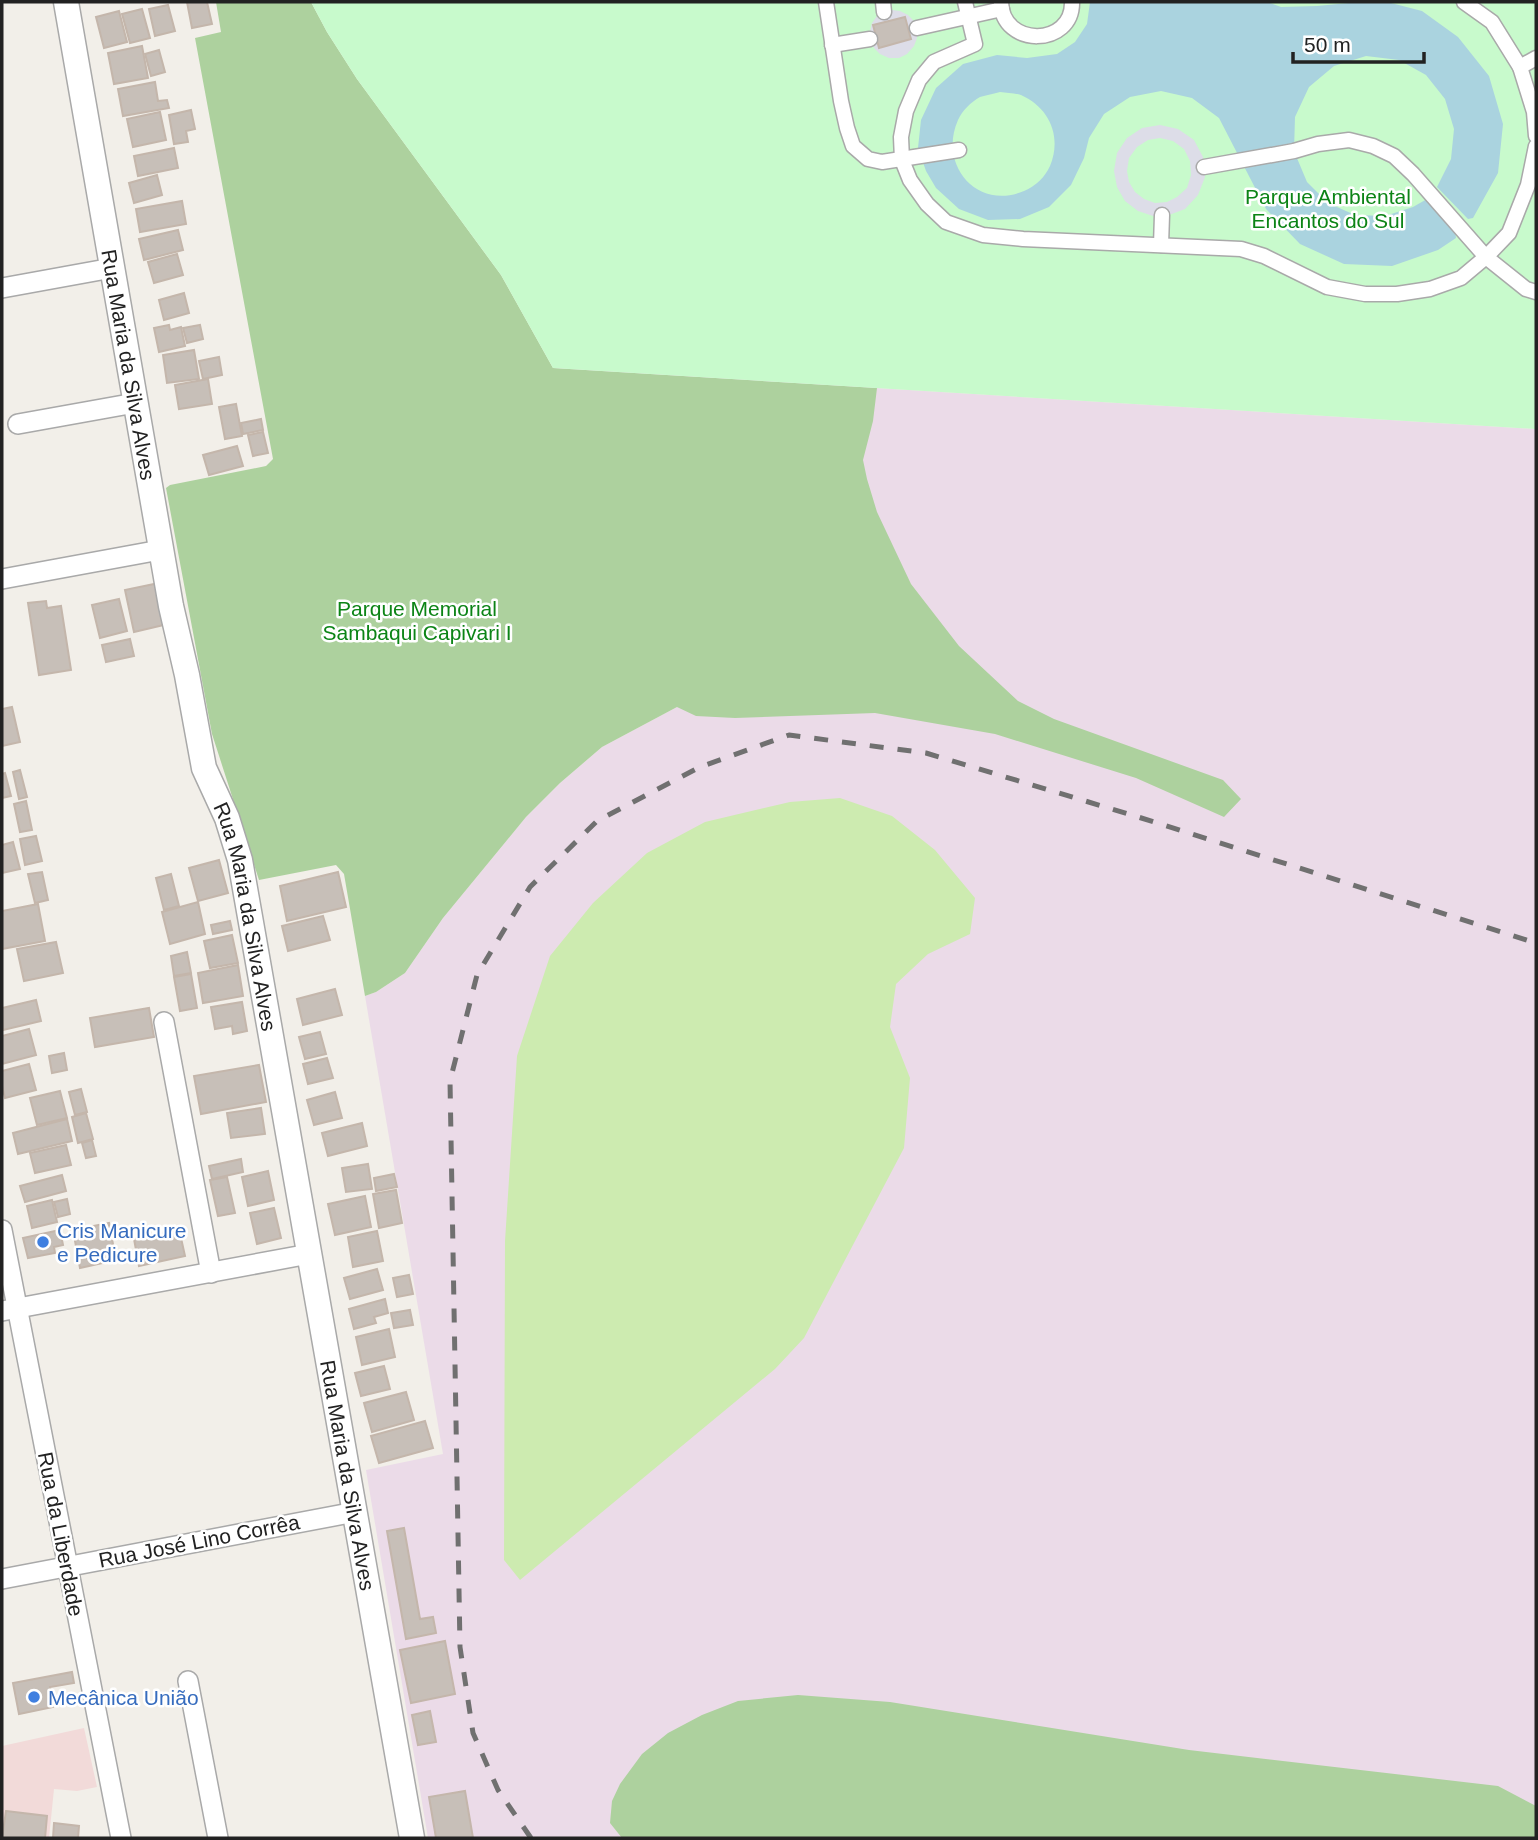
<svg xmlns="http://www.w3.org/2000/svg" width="1538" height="1840" font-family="Arial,sans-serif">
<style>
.commercial{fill:#f2dad9}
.industrial{fill:#ebdbe8}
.grass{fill:#cdebb0}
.forest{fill:#add19e}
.park{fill:#c8facc}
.plaza{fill:#dddde8;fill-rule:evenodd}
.water{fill:#aad3df;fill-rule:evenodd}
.building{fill:#c7bfb8;stroke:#c4b6ab;stroke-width:2}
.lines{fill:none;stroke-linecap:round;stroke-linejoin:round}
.pedestrian-casing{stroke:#a9a9a9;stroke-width:17}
.minor-casing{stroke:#a9a9a9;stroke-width:22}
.tertiary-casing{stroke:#a9a9a9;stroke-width:27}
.pedestrian{stroke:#fff;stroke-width:14}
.minor{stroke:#fff;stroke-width:19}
.tertiary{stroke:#fff;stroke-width:24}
.rail{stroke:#707070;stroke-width:5;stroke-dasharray:14 14;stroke-linecap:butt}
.shop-dot{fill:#3f7fe0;stroke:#fff;stroke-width:2.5}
.labels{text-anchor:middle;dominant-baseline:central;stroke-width:5;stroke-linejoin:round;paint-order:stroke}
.park-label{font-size:21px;fill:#0c8416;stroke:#fff}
.street-label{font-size:21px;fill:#222;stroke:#fff}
.shop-label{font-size:21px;fill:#366cbe;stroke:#fff;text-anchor:start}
</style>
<rect width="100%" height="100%" fill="#f2efe9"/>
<path class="commercial" d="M84,1728L97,1787L77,1791L54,1789L49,1838H2V1746Z"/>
<path class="industrial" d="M553,368L1536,429V1838H428L366,1470L443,1454L365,996L376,992L405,973L443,918L526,817L560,783L602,747L677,707Z"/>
<path class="grass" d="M840,798L892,816L935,850L975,898L970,934L928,954L896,984L890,1027L910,1078L904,1148L804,1338L775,1369L520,1580L504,1560L505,1241L517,1056L550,956L593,903L647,853L705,822L790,802Z"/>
<g class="forest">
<path d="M216,2H311L327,32L357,79L501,275L553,368L877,388L873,421L863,460L867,479L877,512L911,584L959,646L1018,701L1054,719L1223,780L1241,799L1224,817L1136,778L995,734L875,713L735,718L696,716L677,707L602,747L560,783L526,817L443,918L405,973L376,992L365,996L344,874L336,865L259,880L212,734L166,488L170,485L266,466L273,459L195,38L221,32Z"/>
<path d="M798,1695L890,1702L1189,1750L1498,1786L1536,1806V1838H622L610,1823L612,1801L620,1784L642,1754L668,1733L702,1715L738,1701Z"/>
</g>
<path class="park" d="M311,2H1536V429L553,368L501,275L357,79L327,32Z"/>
<g class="plaza">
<path d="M892,10L900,11L908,15L913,20L917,28V38L914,46L907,54L899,58H889L880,54L874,48L870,39V31L872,23L877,16ZM905,17L911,39L879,48L873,25Z"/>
<path d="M1160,125L1178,129L1194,140L1203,157L1205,177L1198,195L1185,209L1169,215L1153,216L1138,211L1125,201L1117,187L1114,171L1117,153L1127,138L1142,128ZM1160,138L1173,141L1184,149L1190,161L1191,175L1187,188L1177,197L1167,202L1155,203L1144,199L1135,192L1129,182L1127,171L1129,158L1137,147L1148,140Z"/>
</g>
<path class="water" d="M1090,2H1267L1281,7L1317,6L1359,2L1391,3L1422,11L1458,37L1489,76L1503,124L1498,173L1473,218L1468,219L1437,187L1451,159L1454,129L1445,99L1426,75L1399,60L1366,56L1334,66L1309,87L1295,117L1294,151L1307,182L1328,203L1355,215L1385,216L1413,207L1427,199L1455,231L1456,238L1438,250L1392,266L1344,264L1300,244L1266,209L1219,118L1192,98L1161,91L1130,97L1104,114L1089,138L1084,158L1071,185L1049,207L1020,219L988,220L959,209L936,188L926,171L918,148L921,120L936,88L963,64L997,55L1027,58L1057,54L1075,42L1087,24ZM1000,92C1007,93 1015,93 1021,95C1050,108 1062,137 1050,166C1045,177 1036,186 1024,191C977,211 938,165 958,120C962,111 971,102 980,97C986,95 994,94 1000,92Z"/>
<g class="building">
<path d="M187,2H207L212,24L192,28Z"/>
<path d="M168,5L175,31L155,36L149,9Z"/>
<path d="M142,9L150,38L130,43L122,14Z"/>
<path d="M119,11L127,42L104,48L96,17Z"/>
<path d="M905,17L911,39L879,48L873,25Z"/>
<path d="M142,46L148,78L114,84L108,53Z"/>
<path d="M159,50L165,72L151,76L145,54Z"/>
<path d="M155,82L158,101L167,100L169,108L123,116L118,89Z"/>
<path d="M191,110L195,129L186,131L188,142L174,144L169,115Z"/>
<path d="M160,112L166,140L133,147L127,119Z"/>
<path d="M174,148L178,168L138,176L134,156Z"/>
<path d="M157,175L162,195L134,203L129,183Z"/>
<path d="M182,201L186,224L140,232L136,209Z"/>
<path d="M178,230L183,250L144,260L139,239Z"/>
<path d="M177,254L183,275L154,283L148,262Z"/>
<path d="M184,293L189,313L164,320L159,300Z"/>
<path d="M169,325L170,330L181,327L185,346L159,352L154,328Z"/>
<path d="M200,325L203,339L187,343L183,328Z"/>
<path d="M194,350L199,379L167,383L163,355Z"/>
<path d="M219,357L222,375L203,379L199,361Z"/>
<path d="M208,379L212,404L179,409L175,385Z"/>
<path d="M236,404L242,436L225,439L219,407Z"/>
<path d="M261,419L263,430L243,434L241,423Z"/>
<path d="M263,432L268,453L253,456L248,435Z"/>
<path d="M237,446L243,466L209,475L203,455Z"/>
<path d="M159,583L168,624L134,632L125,590Z"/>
<path d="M119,599L127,631L100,638L92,605Z"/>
<path d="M46,601L47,608L61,606L71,670L39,675L28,603Z"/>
<path d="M130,639L134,656L106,662L102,645Z"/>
<path d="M12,707L20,742L2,746V709Z"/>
<path d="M20,770L27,797L19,799L13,772Z"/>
<path d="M5,773L11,796L2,798V774Z"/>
<path d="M26,801L32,830L20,832L14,804Z"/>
<path d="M36,836L42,861L25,865L20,839Z"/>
<path d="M13,842L20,869L2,873V845Z"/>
<path d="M219,860L228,893L198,901L189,868Z"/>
<path d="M42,872L48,900L35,903L28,874Z"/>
<path d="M338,872L346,907L287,921L280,886Z"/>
<path d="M171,874L179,906L164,910L156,878Z"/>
<path d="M198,902L205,934L170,944L162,912Z"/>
<path d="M38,904L45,941L2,949V911Z"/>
<path d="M323,916L330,940L288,951L282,926Z"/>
<path d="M230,921L232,930L213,934L211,925Z"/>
<path d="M232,935L238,963L210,968L204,941Z"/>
<path d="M56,942L63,973L24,981L17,949Z"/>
<path d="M187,952L191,973L174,976L171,956Z"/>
<path d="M238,965L243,996L203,1003L198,973Z"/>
<path d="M191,974L197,1008L180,1011L174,977Z"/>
<path d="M335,989L342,1015L303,1025L297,999Z"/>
<path d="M36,1000L41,1021L3,1030L2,1008Z"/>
<path d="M242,1002L247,1031L233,1034L232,1026L215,1029L211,1007Z"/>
<path d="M149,1008L154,1037L95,1047L90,1018Z"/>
<path d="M29,1029L36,1055L2,1064V1036Z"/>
<path d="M320,1032L326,1054L305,1059L299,1037Z"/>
<path d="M64,1053L67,1070L52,1073L49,1056Z"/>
<path d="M327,1058L333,1078L308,1084L303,1064Z"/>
<path d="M29,1064L36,1090L5,1098L2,1086V1071Z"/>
<path d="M259,1065L266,1102L201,1114L194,1076Z"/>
<path d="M81,1089L87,1112L75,1115L69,1092Z"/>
<path d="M60,1091L67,1118L37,1125L30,1098Z"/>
<path d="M335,1092L342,1118L314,1125L307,1100Z"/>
<path d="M261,1108L265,1134L231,1138L227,1113Z"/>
<path d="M86,1113L93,1139L78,1143L72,1117Z"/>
<path d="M67,1119L72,1141L18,1154L13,1133Z"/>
<path d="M362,1123L367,1146L328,1156L322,1133Z"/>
<path d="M92,1140L96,1156L86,1158L82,1143Z"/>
<path d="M66,1145L71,1165L35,1173L30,1153Z"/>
<path d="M241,1159L243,1172L212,1179L209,1166Z"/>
<path d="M368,1164L372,1189L346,1192L342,1168Z"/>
<path d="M268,1171L274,1200L248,1206L242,1177Z"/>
<path d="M394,1174L397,1187L376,1191L374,1178Z"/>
<path d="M62,1175L66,1191L25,1202L20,1186Z"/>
<path d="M227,1177L235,1213L218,1216L210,1180Z"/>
<path d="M396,1190L402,1223L379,1228L373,1194Z"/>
<path d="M365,1196L371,1227L335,1235L328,1204Z"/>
<path d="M67,1199L70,1214L58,1217L54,1202Z"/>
<path d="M52,1200L57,1222L32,1228L27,1206Z"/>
<path d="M274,1208L281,1238L257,1244L250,1213Z"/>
<path d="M109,1223L116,1260L80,1268L73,1230Z"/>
<path d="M179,1229L185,1256L139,1266L134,1239Z"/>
<path d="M60,1230L63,1245L54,1247L55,1253L28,1258L23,1238Z"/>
<path d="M377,1231L383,1261L353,1267L348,1237Z"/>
<path d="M377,1269L383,1290L350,1299L344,1278Z"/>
<path d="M409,1275L413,1294L397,1297L393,1278Z"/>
<path d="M385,1299L388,1313L374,1317L376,1323L354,1329L349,1309Z"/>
<path d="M410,1310L413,1325L394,1328L391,1313Z"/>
<path d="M389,1329L395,1357L362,1365L356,1337Z"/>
<path d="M384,1366L390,1389L361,1396L355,1373Z"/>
<path d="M406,1392L414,1420L372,1432L364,1403Z"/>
<path d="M425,1421L433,1448L379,1463L371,1436Z"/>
<path d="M404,1528L420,1619L433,1617L436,1633L406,1639L387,1531Z"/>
<path d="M445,1641L455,1694L411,1703L400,1650Z"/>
<path d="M72,1672L74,1683L50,1687L53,1707L19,1714L13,1683Z"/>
<path d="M430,1711L436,1742L418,1745L412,1715Z"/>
<path d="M465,1791L473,1838H436L429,1797Z"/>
<path d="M6,1811L47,1816L45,1838H2Z"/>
<path d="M54,1823L79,1826L78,1838H53Z"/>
</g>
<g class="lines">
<g class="pedestrian-casing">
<g id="pedestrian">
<path d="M826,2L841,101L847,128L853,146L868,159L882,162L959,150"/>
<path d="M883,2L884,12"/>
<path d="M965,2L975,44L934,62L919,80L906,111L901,137L902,160L910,180L927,204L946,222L983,235L1023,239L1241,249L1264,256L1327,287L1365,294H1397L1430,289L1461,278L1486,257L1509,233L1528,185L1536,146"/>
<path d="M1001,2C1002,48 1073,47 1072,2"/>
<path d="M1464,2L1492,22L1520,67L1534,112L1536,136"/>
<path d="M917,28L1002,9"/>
<path d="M832,45L870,39"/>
<path d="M1520,67L1536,58"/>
<path d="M1204,167L1294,151L1318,144L1349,140L1373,146L1394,156L1413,174L1486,257L1526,289L1536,292"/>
<path d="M1161,245L1162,215"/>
</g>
</g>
<g class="minor-casing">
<g id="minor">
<path d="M2,288L112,268"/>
<path d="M18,424L135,403"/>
<path d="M2,579L160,550"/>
<path d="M164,1022L211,1273"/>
<path d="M2,1230L121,1838"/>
<path d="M2,1311L309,1254"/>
<path d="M2,1579L355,1512"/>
<path d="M188,1681L218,1838"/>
</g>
</g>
<g class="tertiary-casing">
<g id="tertiary">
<path id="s1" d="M66,2L171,606L187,675L204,768L227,818L240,860L412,1838"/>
</g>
</g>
<use href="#pedestrian" class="pedestrian"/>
<use href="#minor" class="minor"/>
<use href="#tertiary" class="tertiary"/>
<path class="rail" d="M531,1838L498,1790L473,1733L460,1647L450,1081L477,975L530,887L597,821L700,767L789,735L926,753L1135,816L1536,943"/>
</g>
<g class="shop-dot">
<circle cx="43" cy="1242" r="7"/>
<circle cx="34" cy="1697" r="7"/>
</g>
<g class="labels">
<g class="park-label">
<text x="1328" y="196">Parque Ambiental<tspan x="1328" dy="24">Encantos do Sul</tspan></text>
<text x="417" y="608">Parque Memorial<tspan x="417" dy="24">Sambaqui Capivari I</tspan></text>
</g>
<g class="street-label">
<text stroke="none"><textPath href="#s1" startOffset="368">Rua Maria da Silva Alves</textPath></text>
<text stroke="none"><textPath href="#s1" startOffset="934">Rua Maria da Silva Alves</textPath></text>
<text stroke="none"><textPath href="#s1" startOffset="1502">Rua Maria da Silva Alves</textPath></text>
<text transform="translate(61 1534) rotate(79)">Rua da Liberdade</text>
<text transform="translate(199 1541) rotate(-11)">Rua José Lino Corrêa</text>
</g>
<g class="shop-label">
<text x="57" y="1230">Cris Manicure<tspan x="57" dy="24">e Pedicure</tspan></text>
<text x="48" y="1697">Mecânica União</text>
</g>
</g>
<rect width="1538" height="1840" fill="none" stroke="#222222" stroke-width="7"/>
<path d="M1293 52v10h131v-10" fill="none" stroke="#222222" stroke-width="3.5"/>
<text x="1304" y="52" font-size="21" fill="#222222" stroke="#ffffff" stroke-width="5" paint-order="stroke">50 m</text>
</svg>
